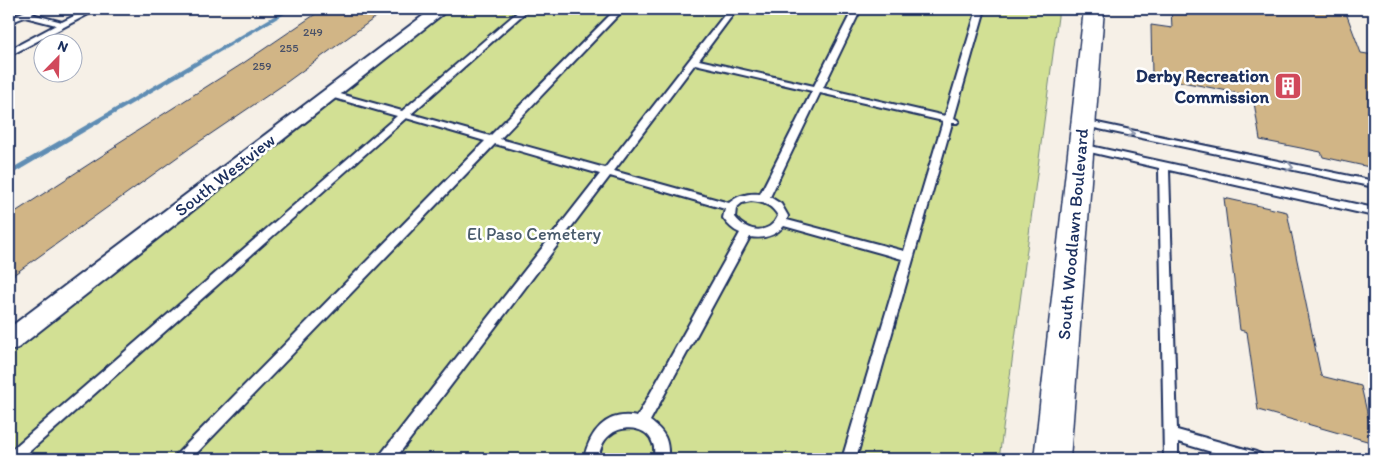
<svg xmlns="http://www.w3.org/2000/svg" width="1383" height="468" font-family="Itim,sans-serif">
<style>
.green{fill:#d2e094;stroke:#768879}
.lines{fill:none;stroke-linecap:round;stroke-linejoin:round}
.stream{fill:#5f8db4;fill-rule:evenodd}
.building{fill:#d1b586;stroke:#1b2f5e}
.service-casing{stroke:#1b2f5e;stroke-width:4}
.minor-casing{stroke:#1b2f5e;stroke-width:4}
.tertiary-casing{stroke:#1b2f5e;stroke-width:3}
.service{fill:#fff;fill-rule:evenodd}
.minor{fill:#fff;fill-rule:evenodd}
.tertiary{fill:#fff;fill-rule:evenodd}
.oneway{stroke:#8d97ae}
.labels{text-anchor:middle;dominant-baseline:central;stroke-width:5;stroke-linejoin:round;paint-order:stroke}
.far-number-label{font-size:12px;fill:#485068}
.poi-label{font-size:18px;font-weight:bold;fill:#1b2f5e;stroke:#fff;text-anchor:end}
.street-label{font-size:18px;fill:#1b2f5e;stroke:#fff}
.park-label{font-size:18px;fill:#495b6c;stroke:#fff}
</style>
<rect width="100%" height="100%" fill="#f6f0e7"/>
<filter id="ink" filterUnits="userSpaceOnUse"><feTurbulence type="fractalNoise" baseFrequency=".02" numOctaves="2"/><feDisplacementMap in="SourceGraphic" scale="10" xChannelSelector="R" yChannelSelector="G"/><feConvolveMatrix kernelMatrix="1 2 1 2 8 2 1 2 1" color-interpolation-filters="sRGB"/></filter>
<g filter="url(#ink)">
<path class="green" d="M451,9H1059L999,459H9V352Z"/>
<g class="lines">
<path class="stream" d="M286,9H293L9,176V170Z"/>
</g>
<g class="building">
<path d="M323,9H387L280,87L190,148L9,278V216L117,146L115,145L242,64Z"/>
<path d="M1171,9H1322L1346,13L1361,53L1374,55V168L1323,157L1321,152L1260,140L1253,96L1152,76L1151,25L1172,28Z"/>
<path d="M1224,198L1287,212L1321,376L1361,386L1374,443L1258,410L1247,332L1240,330Z"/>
</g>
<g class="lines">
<g class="service-casing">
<g id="service">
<path d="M30,9L35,11L32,14L62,22L88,9H98L9,56V50L56,25L25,17L9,23V18Z"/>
<path d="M521,9H529L411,114L490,136L616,9H624L500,139L605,168L729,9H737L699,60L814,86L853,9H861L823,88L945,116L977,9H985L954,118L959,121L957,123H952L856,459H842L902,259L784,226C774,237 763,239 750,237L650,421C665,432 669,440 668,459H654C654,454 655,448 653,444C648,426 622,424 610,435C602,441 600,450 598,459H584C589,433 606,410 637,417L740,233C733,230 728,225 723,218L725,209L610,176L395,459H379L381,454L600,174L495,144L191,459H175L177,454L485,141L406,118L21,459H9V452L397,116L327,96V92H333L402,111ZM695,64L812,91L760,194C749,193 738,195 729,203L614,171ZM820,93L943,121L904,251L787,220L788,216L781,204L770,197ZM751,201C763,202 772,205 778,216C769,236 746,232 735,217L736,208L742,203Z"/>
<path d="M1083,120L1374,181V187L1080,125L1078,123Z"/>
<path d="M1081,144L1374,208V216L1169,170L1177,430L1256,452L1261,454L1263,459H1235L1178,442V459H1164L1159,168L1077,149L1076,147Z"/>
</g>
</g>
<g class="minor-casing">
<path id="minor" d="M432,9H449L18,348L9,351V328Z"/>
</g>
<g class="tertiary-casing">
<path id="tertiary" d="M1084,9H1104L1070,459H1034Z"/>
</g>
<use href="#service" class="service"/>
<use href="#minor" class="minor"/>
<use href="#tertiary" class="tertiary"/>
</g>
<defs><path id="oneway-chevron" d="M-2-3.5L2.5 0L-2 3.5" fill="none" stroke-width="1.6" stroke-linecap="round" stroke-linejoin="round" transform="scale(1.25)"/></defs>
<g class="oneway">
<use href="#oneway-chevron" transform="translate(1131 133) rotate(12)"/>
<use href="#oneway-chevron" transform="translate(1290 167) rotate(12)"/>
</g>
</g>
<defs>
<g id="building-square" transform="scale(1.4375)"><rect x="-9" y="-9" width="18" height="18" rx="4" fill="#d1495b" stroke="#fff"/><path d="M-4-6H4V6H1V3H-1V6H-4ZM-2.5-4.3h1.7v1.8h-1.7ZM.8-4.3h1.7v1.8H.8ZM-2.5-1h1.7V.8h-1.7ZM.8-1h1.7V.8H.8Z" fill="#fff"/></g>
</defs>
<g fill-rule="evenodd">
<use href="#building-square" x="1288" y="86"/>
</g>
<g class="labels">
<g class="far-number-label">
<text x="313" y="32">249</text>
<text x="289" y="48">255</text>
<text x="262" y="66">259</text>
</g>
<g class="poi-label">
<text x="1269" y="76">Derby Recreation<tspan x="1269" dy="21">Commission</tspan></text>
</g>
<g class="street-label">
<text transform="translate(225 175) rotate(-38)">South Westview</text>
<text transform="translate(1073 234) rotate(-85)">South Woodlawn Boulevard</text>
</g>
<g class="park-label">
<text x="534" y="234">El Paso Cemetery</text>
</g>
</g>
<rect width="1383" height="468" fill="none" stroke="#fff" stroke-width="30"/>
<rect x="15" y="15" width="1353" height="438" fill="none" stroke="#1b2f5e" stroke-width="2" filter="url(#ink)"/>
<g transform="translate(58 58) rotate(23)"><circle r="24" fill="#ffffff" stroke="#a4acbf"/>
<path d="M0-4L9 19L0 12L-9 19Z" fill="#d1495b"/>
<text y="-8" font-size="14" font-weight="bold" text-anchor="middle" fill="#1b2f5e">N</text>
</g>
</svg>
